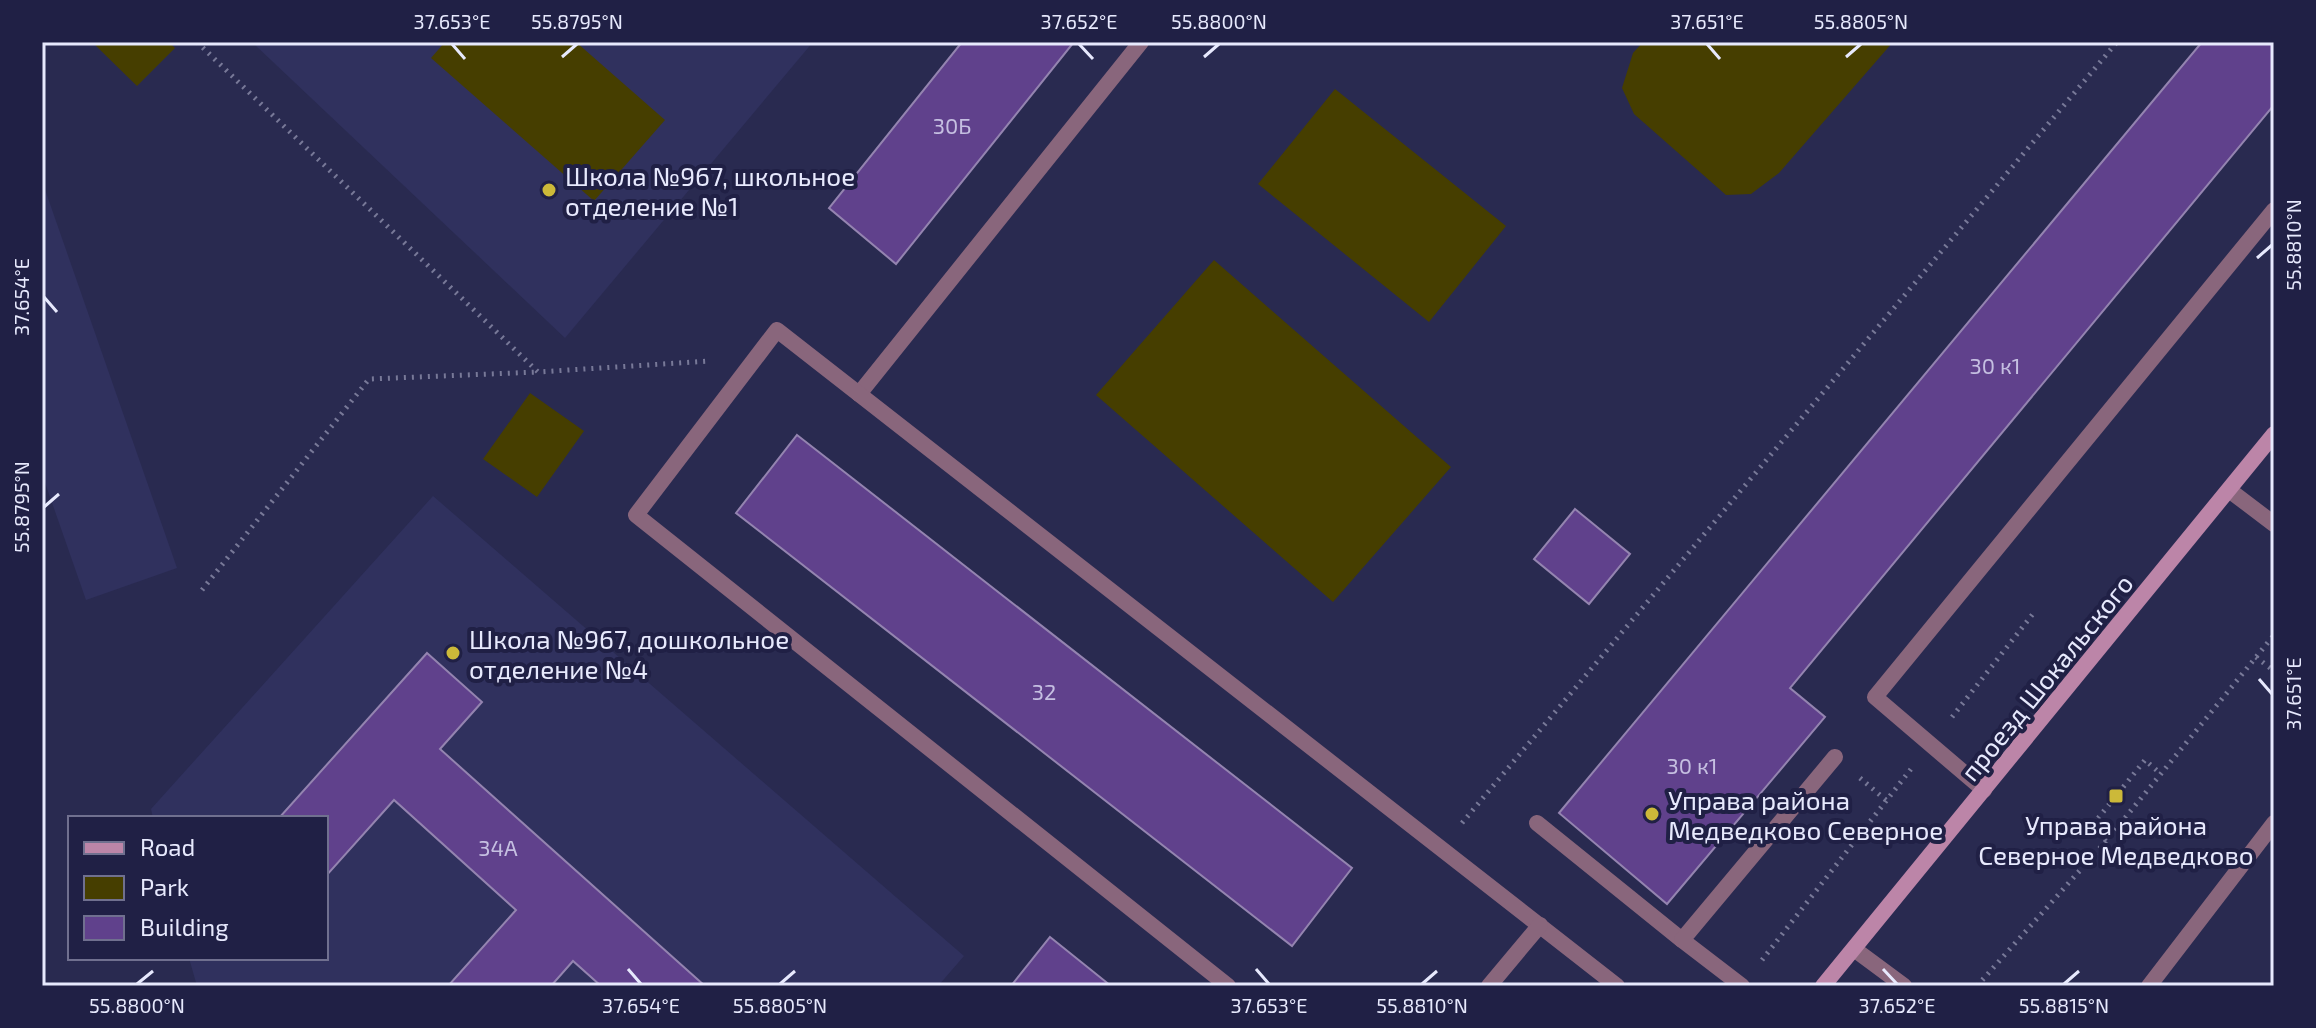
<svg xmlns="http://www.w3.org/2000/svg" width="2316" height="1028" font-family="'Exo 2',sans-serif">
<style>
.built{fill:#30315e}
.green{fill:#463e00}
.building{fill:#60418c;stroke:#9484b0;stroke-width:2}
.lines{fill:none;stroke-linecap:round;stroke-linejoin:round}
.path{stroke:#787998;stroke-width:5;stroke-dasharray:2 6;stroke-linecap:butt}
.lane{stroke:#89667c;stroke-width:16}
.secondary{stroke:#bc85a8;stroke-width:16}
.ticks{fill:none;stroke:#e7e9fd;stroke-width:3}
.poi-dot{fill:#ccb939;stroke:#202045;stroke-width:3}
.labels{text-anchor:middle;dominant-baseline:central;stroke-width:8;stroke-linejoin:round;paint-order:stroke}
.number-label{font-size:22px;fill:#c5bfe1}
.poi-label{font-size:26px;fill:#e7e9fd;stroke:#202045;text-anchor:start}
.street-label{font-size:26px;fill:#e7e9fd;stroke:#202045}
.neatline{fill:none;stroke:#e7e9fd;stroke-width:3}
.ticks-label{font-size:20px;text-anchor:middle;fill:#e7e9fd}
</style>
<rect width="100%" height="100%" fill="#292a50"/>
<g class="built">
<path d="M252,42H813L565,338Z"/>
<path d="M42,181L177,568L86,600L42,474Z"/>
<path d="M433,496L964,956L938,986H197L189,958H326V818H153L151,809Z"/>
</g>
<g class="green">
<path d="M92,42H169L175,48L137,86Z"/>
<path d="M445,42H576L665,120L594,201L431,58Z"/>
<path d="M1643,42H1893L1779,173L1751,194L1726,195L1634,114L1622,88L1633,53Z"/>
<path d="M1335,89L1506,226L1429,322L1258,184Z"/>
<path d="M1214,260L1451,467L1333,602L1096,395Z"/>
<path d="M530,393L584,431L537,497L483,459Z"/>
</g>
<g class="building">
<path d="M962,42H1074L896,264L829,208Z"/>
<path d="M2202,42H2274V105L1790,688L1825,717L1667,904L1559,813Z"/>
<path d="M797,435L1352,868L1292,946L736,513Z"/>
<path d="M1575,509L1630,554L1589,604L1534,559Z"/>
<path d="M427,653L482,702L440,749L705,986H601L573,961L551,986H448L516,910L394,800L326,876V818H279Z"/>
<path d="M1050,937L1111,986H1011Z"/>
</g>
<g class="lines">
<g class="path">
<path d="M197,42L538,372L710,361"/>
<path d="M202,590L369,379L537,372"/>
<path d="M2256,657L2274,671"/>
<path d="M1952,717L2036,610"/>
<path d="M1860,778L1887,801"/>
<path d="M1462,823L2117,42"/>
<path d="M2107,840L2091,827L2145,760L2161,774"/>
<path d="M1762,960L1911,769"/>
<path d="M1977,986L2107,840L2274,635"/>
</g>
<g class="lane">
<path d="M859,394L1141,42"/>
<path d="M2229,490L2274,524"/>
<path d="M1984,790L1875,697L2274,210"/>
<path d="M1537,823L1682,940"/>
<path d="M1854,949L1904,986"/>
<path d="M1228,986L636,515L777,330L1617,986"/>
<path d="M1489,986L1540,925"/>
<path d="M1742,986L1682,940L1835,757"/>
<path d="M2149,986L2274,823"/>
</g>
<path class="secondary" d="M1823,986L2274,434"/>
</g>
<path class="ticks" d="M452,44L465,59M1079,44L1093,59M1707,44L1720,59M562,57L577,44M1204,57L1219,44M1846,57L1861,44M2257,258L2272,245M44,297L57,312M44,507L59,494M2259,679L2272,694M628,969L641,984M1256,969L1269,984M1883,969L1897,984M137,984L153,971M780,984L795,971M1422,984L1437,971M2064,984L2079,971"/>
<g class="poi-dot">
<circle cx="549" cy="190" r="8"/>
<circle cx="453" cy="653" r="8"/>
<rect x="2108" y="788" width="16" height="16" rx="4"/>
<circle cx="1652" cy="814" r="8"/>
</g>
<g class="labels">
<g class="number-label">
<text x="952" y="125">30Б</text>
<text x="1995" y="365">30 к1</text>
<text x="1044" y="691">32</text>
<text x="1692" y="765">30 к1</text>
<text x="498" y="847">34А</text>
</g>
<g class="poi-label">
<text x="565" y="175">Школа №967, школьное<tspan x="565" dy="30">отделение №1</tspan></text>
<text x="469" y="638">Школа №967, дошкольное<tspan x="469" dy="30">отделение №4</tspan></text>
<text x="1668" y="799">Управа района<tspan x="1668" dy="30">Медведково Северное</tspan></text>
<text x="2116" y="824" text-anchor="middle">Управа района<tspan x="2116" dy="30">Северное Медведково</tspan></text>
</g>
<g class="street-label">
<text transform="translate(2046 677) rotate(-51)">проезд Шокальского</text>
</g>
</g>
<rect width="2316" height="1028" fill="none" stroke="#202045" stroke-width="88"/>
<rect x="68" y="816" width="260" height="144" fill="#202045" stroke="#70708f" stroke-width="2"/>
<rect x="84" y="842" width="40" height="12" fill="#bc85a8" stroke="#70708f" stroke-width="2"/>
<text x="140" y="856" font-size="24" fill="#e7e9fd">Road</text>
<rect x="84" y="876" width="40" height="24" fill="#463e00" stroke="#70708f" stroke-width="2"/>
<text x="140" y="896" font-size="24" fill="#e7e9fd">Park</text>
<rect x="84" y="916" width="40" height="24" fill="#60418c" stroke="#70708f" stroke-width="2"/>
<text x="140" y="936" font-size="24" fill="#e7e9fd">Building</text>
<rect x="44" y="44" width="2228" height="940" class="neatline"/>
<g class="ticks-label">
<text x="452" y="29">37.653°E</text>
<text x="577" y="29">55.8795°N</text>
<text x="1079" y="29">37.652°E</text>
<text x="1219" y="29">55.8800°N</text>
<text x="1707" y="29">37.651°E</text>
<text x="1861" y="29">55.8805°N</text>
<text transform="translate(2294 245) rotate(-90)" y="7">55.8810°N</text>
<text transform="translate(22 297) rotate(-90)" y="7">37.654°E</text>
<text transform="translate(22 507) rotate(-90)" y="7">55.8795°N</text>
<text transform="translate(2294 694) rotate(-90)" y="7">37.651°E</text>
<text x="137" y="1013">55.8800°N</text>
<text x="641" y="1013">37.654°E</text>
<text x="780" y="1013">55.8805°N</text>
<text x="1269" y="1013">37.653°E</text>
<text x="1422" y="1013">55.8810°N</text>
<text x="1897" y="1013">37.652°E</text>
<text x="2064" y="1013">55.8815°N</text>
</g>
</svg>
